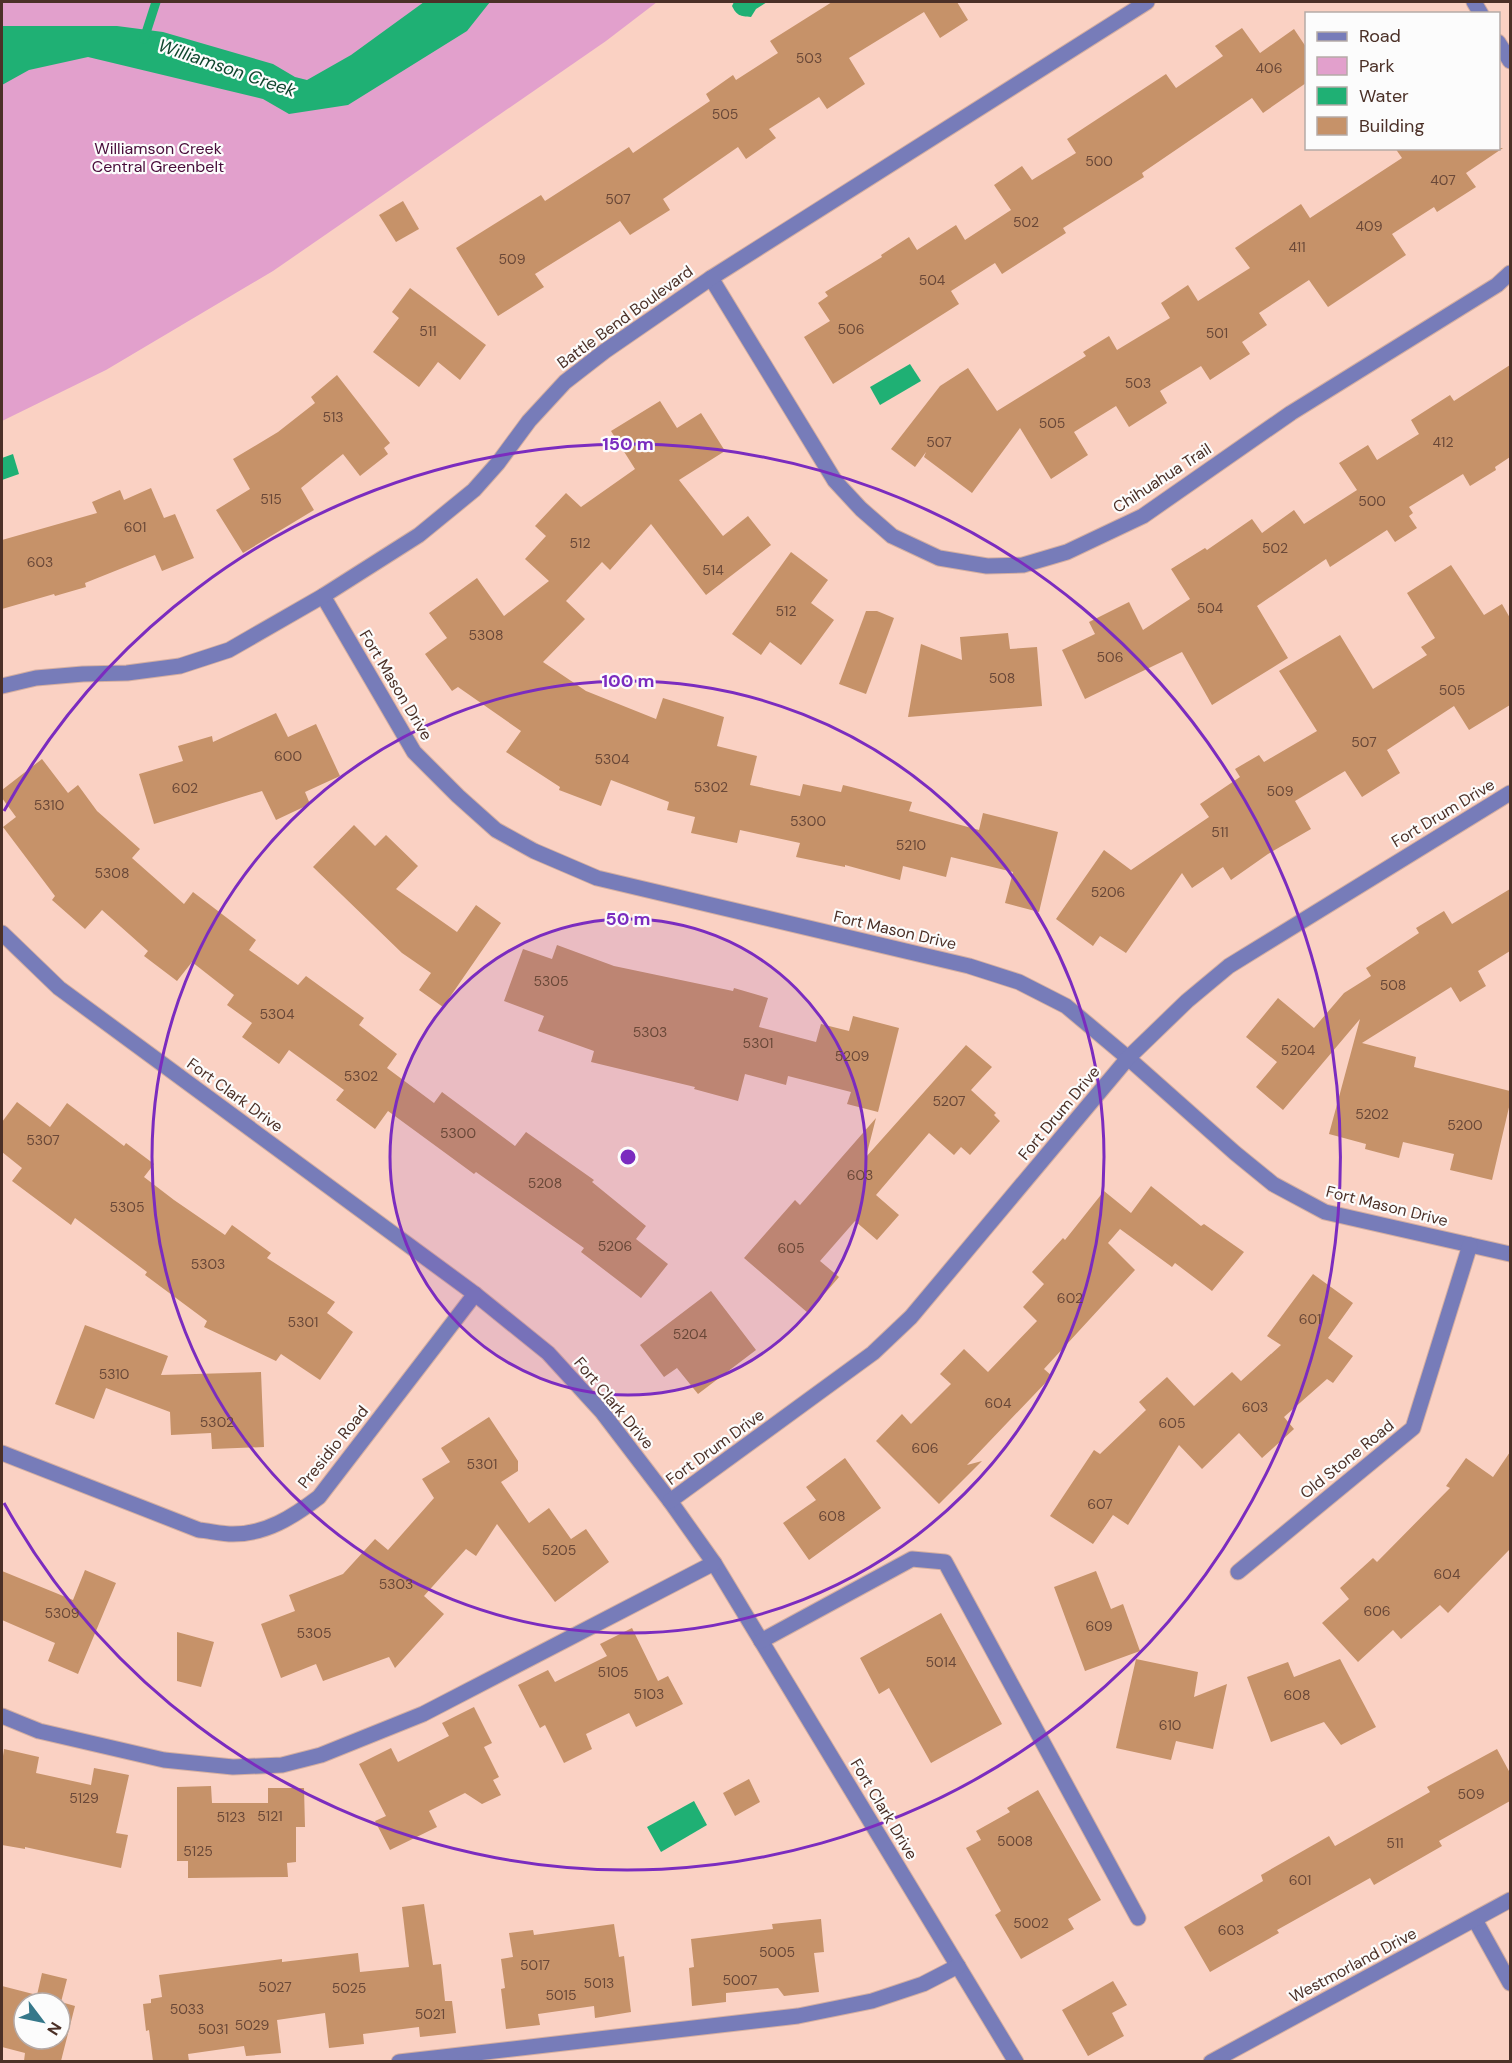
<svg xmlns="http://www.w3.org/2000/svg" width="1512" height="2063" font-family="'DM Sans',sans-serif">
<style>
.green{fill:#e2a0cc}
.water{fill:#1fb074}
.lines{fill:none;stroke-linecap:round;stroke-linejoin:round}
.stream{stroke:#1fb074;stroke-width:9}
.building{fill:#c69269;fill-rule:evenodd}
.minor-casing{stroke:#d4aea1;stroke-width:17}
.minor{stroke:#777cb9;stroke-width:15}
.ring{fill:none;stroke:#7b2cbf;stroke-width:3}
.labels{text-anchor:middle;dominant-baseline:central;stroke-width:4.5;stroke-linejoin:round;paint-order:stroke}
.number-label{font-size:14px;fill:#6a4838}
.park-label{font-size:16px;fill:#480c3a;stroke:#fcfcfc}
.street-label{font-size:16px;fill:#4b3027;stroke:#fcfcfc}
.water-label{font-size:18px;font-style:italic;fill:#10462e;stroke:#fcfcfc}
.centre{fill:#7b2cbf;stroke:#fcfcfc;stroke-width:3}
.ring-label{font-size:18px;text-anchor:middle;font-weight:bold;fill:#7b2cbf;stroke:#fcfcfc;stroke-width:4.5;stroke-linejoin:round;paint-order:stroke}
</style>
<rect width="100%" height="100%" fill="#fad1c3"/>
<path class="green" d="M2,2H657L606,41L273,271L106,370L2,421Z"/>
<g class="water">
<path d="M424,2H490L467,31L348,105L289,114L263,99L88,57L29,70L2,85V26H117L163,32L273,64L295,77L307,80L351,55Z"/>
<path d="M734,2H767L756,9L751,17C740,16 737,16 732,6Z"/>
<path d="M910,364L921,381L880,405L870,387Z"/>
<path d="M13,454L19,474L2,480V458Z"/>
<path d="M694,1801L707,1825L661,1852L647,1827Z"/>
</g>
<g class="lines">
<path class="stream" d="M144,39L156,2"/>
</g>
<g class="building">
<path d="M832,2H957L968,20L940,38L924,12L849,58L865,84L827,109L819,97L769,129L776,138L746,159L738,147L663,199L670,210L630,235L620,221L535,274L544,287L498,316L456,248L541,195L545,201L629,147L633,153L710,101L706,94L733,75L736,80L778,53L770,41Z"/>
<path d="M1242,28L1260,53L1294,29L1306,47V83L1263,113L1252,98L1142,173L1144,177L1063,228L1066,233L1002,274L995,263L951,291L959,304L833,384L804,337L830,321L818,303L828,296L825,292L882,257L881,255L909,237L917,250L956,225L965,240L1011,210L994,185L1022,166L1032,180L1076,153L1067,139L1166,74L1176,88L1223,56L1215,46Z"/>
<path d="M1395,148H1503L1466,173L1476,187L1437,212L1434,207L1392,234L1406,255L1328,307L1309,280L1259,313L1267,325L1242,342L1250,354L1210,380L1201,366L1160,391L1167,403L1129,427L1116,406L1074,432L1088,455L1051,479L1020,428L972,493L924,457L926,452L915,467L891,449L940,386L968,368L997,411L1086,356L1083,352L1109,336L1117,350L1170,318L1161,303L1188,285L1198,301L1250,268L1235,248L1301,204L1310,218L1402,158Z"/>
<path d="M403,201L419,229L396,242L379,215Z"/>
<path d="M410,288L486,345L460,380L438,362L419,387L373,352L399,318L392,312Z"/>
<path d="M1510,365V457L1495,467L1496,470L1470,486L1463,474L1409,507L1413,513L1409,516L1417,528L1395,542L1387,530L1330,567L1326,559L1257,606L1288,658L1212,705L1182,652L1085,699L1062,650L1095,634L1089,622L1129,602L1143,630L1190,599L1171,569L1205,548L1207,550L1252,519L1262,533L1294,510L1304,524L1357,490L1339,463L1368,445L1377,460L1419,434L1411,420L1450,395L1454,401Z"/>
<path d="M337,375L390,443L384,448L388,454L360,476L343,454L301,488L314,510L243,553L216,510L250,489L233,459L278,432L315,403L311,397Z"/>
<path d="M660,401L677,428L701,413L725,451L679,480L723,536L748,516L771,545L706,595L651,524L610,570L602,562L566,601L585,619L543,662L586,691L656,719L663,698L724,717L717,746L757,756L750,785L800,796L803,784L841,792L843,785L912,802L909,811L979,830L983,813L1058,832L1039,912L1005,903L1013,872L951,857L946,877L903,866L900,880L845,865V867L796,857L800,843L740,830L737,843L691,833L695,817L667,810L669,802L611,780L601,806L559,790L560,787L506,752L521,731L458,687L452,691L425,654L447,638L429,613L477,578L504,616L549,581L525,559L546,536L535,526L566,493L581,507L635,469L611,431Z"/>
<path d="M151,488L164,518L175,514L194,558L162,571L155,555L85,583L86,587L55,596L54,594L2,609V540L97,513L92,502L120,490L124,500Z"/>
<path d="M791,552L828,580L811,603L834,620L801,665L770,642L761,655L732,634Z"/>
<path d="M1451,565L1484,615L1502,604L1510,618V705L1469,730L1454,706L1387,750L1400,773L1362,797L1345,771L1295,801L1311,829L1268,854L1231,880L1223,867L1192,888L1182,873L1126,953L1100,936L1093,946L1056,919L1104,850L1131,870L1209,817L1200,804L1240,777L1235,769L1259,755L1264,762L1317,731L1279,671L1340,635L1373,689L1427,655L1421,647L1435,638L1407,593Z"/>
<path d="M866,611H877L894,618L866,694L839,684Z"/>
<path d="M1008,633L1010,649L1037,647L1042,706L908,717L921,644L962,660L960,637Z"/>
<path d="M276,713L288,737L316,724L340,776L305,792L310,804L276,820L262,791L154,824L139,774L183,761L178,746L212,736L213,742Z"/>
<path d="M42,759L68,793L78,785L97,811L140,849L132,858L184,904L193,892L256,940L249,950L298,985L306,976L364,1018L359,1025L397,1054L387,1068L434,1103L442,1092L515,1146L526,1132L594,1180L592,1182L646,1226L636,1239L668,1264L641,1298L581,1252L584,1248L476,1172L474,1174L388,1111L375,1129L336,1100L344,1090L289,1050L279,1064L242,1037L252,1023L227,1005L234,995L192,962L177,981L144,956L148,951L102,910L85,929L52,900L55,896L3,827L16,817L2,798V790Z"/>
<path d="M354,825L375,846L386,835L418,866L396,889L457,932L476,905L501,923L443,1007L419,990L431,973L402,953L313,867Z"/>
<path d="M1510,889V951L1478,971L1486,986L1460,1002L1451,987L1362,1043L1416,1057L1414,1067L1510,1091V1103L1492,1180L1450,1170L1454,1154L1403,1142L1399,1158L1365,1149L1366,1144L1329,1134L1360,1019L1283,1110L1256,1087L1277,1062L1246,1037L1278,998L1314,1028L1344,993L1371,976L1366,968L1419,933L1416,928L1444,911L1452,924Z"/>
<path d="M557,945L614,966L733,991L734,988L768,998L759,1027L816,1042L821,1024L849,1031L853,1016L899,1028L878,1112L847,1104L851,1092L788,1076L786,1085L745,1074L738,1101L694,1089L695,1087L591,1062L594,1051L538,1031L544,1016L504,1001L523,949L552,959Z"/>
<path d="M966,1045L992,1067L971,1090L996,1113L994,1115L1000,1121L970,1155L961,1147L954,1155L929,1133L876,1195L899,1215L877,1240L855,1221L820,1261L839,1277L808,1313L744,1258L795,1200L800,1205L876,1118L866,1157Z"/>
<path d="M17,1102L50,1127L67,1103L124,1146L126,1143L154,1164L144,1177L174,1200L225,1235L232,1225L271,1253L267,1258L335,1302L327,1313L353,1332L320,1380L281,1354L276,1361L204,1327L207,1321L145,1275L147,1272L75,1218L71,1225L12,1181L22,1168L2,1152V1122Z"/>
<path d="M1151,1186L1201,1226L1204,1224L1244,1252L1212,1291L1175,1263L1172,1267L1120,1229L1108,1243L1135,1270L1044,1369L1052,1376L967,1465L982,1461L939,1504L876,1441L902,1414L911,1424L951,1384L940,1374L964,1349L988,1372L1037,1321L1023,1307L1044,1284L1032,1272L1063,1238L1065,1240L1104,1191L1131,1213Z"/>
<path d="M1313,1274L1353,1303L1328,1338L1353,1356L1333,1383L1327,1379L1284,1417L1294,1429L1282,1440L1262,1458L1239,1433L1202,1469L1179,1445L1128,1525L1113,1515L1093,1544L1050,1516L1094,1450L1100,1454L1146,1410L1139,1402L1167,1377L1194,1406L1232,1372L1241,1381L1281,1345L1267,1336Z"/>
<path d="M711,1291L756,1350L698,1394L677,1368L664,1377L640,1345Z"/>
<path d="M85,1325L168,1356L161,1375L261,1372L264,1447L212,1449L211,1433L171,1435L170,1412L106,1388L94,1419L55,1404Z"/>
<path d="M489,1417L518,1461V1471L501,1482L529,1523L549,1508L571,1539L586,1529L609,1562L555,1602L497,1524L476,1556L466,1549L424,1596L444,1614L395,1668L389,1657L323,1681L316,1664L281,1678L261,1624L295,1611L289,1595L343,1574L375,1539L388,1550L434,1498L422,1479L450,1462L441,1448Z"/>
<path d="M1510,1452V1549L1448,1613L1440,1605L1401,1639L1393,1630L1358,1662L1322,1623L1349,1599L1340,1588L1373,1558L1377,1562L1450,1488L1446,1486L1466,1458L1493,1477Z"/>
<path d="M845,1458L881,1508L809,1560L783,1523L816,1500L806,1487Z"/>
<path d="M85,1570L116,1583L78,1674L48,1661L55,1643L2,1620V1571L73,1600Z"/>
<path d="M1096,1571L1111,1609L1123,1604L1140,1651L1085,1671L1054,1587Z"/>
<path d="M941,1613L1002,1724L931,1763L889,1688L879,1694L860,1658Z"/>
<path d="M632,1628L658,1681L668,1676L683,1704L636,1727L629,1713L586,1734L592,1749L564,1763L545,1725L540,1728L518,1685L548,1670L555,1682L607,1656L600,1644Z"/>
<path d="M177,1632L214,1642L201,1687L177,1681Z"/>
<path d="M1136,1659L1198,1672L1194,1697L1227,1684L1213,1749L1176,1741L1171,1760L1116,1748Z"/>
<path d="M1340,1659L1376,1727L1341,1745L1324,1722L1271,1742L1247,1677L1288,1662L1294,1677Z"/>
<path d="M474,1707L492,1743L484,1747L499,1777L493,1780L501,1795L482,1804L465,1793L429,1811L437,1827L390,1850L375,1821L386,1816L359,1764L391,1748L398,1762L449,1736L442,1723Z"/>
<path d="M4,1749L39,1757L36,1773L91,1785L94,1768L129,1775L116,1833L128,1835L121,1868L25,1847V1849L2,1845V1763Z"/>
<path d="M1497,1749L1510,1773V1801L1439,1841L1442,1846L1374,1885L1370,1878L1277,1930L1279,1933L1210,1972L1184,1927L1263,1881L1261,1875L1329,1836L1335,1846L1430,1792L1427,1787Z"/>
<path d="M749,1779L760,1802L735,1816L723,1793Z"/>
<path d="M211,1786L212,1803H268V1788H304L305,1827H296V1862L287,1863L288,1877L188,1878V1861H177V1787Z"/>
<path d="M1038,1790L1101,1900L1068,1919L1074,1929L1021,1959L995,1915L1001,1911L966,1848L981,1840L976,1831L1010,1812L1007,1808Z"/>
<path d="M424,1904L433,1965L441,1964L445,2001H452L456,2033L420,2037L419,2027L363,2034L364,2044L329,2048L325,2013L277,2020L281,2053L246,2056L244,2046L188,2054L189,2061H153L149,2030L146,2031L143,2004L151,2003V1999L162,1997L159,1975L282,1959V1962L358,1953L360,1972L409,1967L402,1907Z"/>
<path d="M821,1919L824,1952L814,1953L819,1992L784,1996L778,1988L726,1993V2002L692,2006L689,1968L694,1967L691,1939L773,1929L772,1924Z"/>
<path d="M614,1924L619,1957L624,1956L631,2012L595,2018L594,2006L538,2014L540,2025L506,2029L501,1989L505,1988L501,1959L513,1957L509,1933L533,1930L534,1935Z"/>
<path d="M42,1973L67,1979L61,2002L75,2006L61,2061H24L25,2053L2,2047V1986L37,1995ZM24,2003H60V2039H24Z"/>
<path d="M1113,1981L1127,2005L1112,2013L1124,2036L1088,2056L1062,2010Z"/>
</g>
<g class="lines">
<g class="minor-casing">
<g id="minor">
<path d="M1474,2L1481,14"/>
<path d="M1498,42L1510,61"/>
<path d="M711,278L835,481L861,509L892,536L939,558L987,566L1023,565L1067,552L1143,516L1291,413L1497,285L1510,273"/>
<path d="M323,596L414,752L458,796L496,830L534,851L597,878L969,966L1019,982L1066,1006L1128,1058L1235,1153L1273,1184L1325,1212L1510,1254"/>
<path d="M2,686L36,678L83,674L127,673L180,666L229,650L323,596L419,535L474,490L498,463L529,421L565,382L605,351L711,278L1147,2"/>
<path d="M2,933L59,988L475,1294L548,1353L602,1412L670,1501L714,1563L1016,2062"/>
<path d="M2,1453L199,1530C210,1531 222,1534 233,1534C266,1534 293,1517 319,1497L475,1294"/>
<path d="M670,1501L873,1353L911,1317L1128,1058L1187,1001L1229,966L1510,793"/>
<path d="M1238,1572L1413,1428L1470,1245"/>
<path d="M761,1641L912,1559L945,1562L1138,1918"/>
<path d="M2,1716L39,1731L164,1760L233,1767L282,1765L321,1755L423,1714L714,1563"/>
<path d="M1475,1920L1510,1983"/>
<path d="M399,2062L798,2016L872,2001L923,1984L958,1966"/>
<path d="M1211,2062L1510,1900"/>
</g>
</g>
<use href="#minor" class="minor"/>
</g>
<circle cx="628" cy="1157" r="238" fill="#7b2cbf" fill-opacity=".12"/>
<g class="ring">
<circle cx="628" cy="1157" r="238"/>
<circle cx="628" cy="1157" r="476"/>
<path d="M4 811A713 713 0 1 1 4 1503"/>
</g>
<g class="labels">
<g class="number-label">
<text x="809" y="58">503</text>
<text x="1269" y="68">406</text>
<text x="725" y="114">505</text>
<text x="1099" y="161">500</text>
<text x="1443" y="180">407</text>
<text x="618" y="199">507</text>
<text x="1026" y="222">502</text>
<text x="1369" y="226">409</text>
<text x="1297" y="247">411</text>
<text x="512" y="259">509</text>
<text x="932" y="280">504</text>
<text x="851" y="329">506</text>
<text x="428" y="331">511</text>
<text x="1217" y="333">501</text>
<text x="1138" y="383">503</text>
<text x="333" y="417">513</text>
<text x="1052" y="423">505</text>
<text x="939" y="442">507</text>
<text x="1443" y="442">412</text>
<text x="271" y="499">515</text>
<text x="1372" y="501">500</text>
<text x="135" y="527">601</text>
<text x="580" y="543">512</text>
<text x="1275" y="548">502</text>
<text x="40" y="562">603</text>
<text x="713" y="570">514</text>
<text x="1210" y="608">504</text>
<text x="786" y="611">512</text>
<text x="486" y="635">5308</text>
<text x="1110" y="657">506</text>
<text x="1002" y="678">508</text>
<text x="1452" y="690">505</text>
<text x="1364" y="742">507</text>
<text x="288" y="756">600</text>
<text x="612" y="759">5304</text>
<text x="711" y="787">5302</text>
<text x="185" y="788">602</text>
<text x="1280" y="791">509</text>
<text x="49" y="805">5310</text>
<text x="808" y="821">5300</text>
<text x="1220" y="832">511</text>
<text x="911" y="845">5210</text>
<text x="112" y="873">5308</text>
<text x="1108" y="892">5206</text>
<text x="551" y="981">5305</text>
<text x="1393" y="985">508</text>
<text x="277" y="1014">5304</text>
<text x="650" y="1032">5303</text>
<text x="758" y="1043">5301</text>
<text x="1298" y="1050">5204</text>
<text x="852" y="1056">5209</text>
<text x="361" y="1076">5302</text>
<text x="949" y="1101">5207</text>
<text x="1372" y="1114">5202</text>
<text x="1465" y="1125">5200</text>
<text x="458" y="1133">5300</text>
<text x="43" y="1140">5307</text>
<text x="860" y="1175">603</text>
<text x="545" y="1183">5208</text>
<text x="127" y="1207">5305</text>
<text x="615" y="1246">5206</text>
<text x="791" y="1248">605</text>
<text x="208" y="1264">5303</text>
<text x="1070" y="1298">602</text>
<text x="1310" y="1319">601</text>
<text x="303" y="1322">5301</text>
<text x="690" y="1334">5204</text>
<text x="114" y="1374">5310</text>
<text x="998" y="1403">604</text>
<text x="1255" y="1407">603</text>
<text x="217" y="1422">5302</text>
<text x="1172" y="1423">605</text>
<text x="925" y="1448">606</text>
<text x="482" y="1464">5301</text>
<text x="1100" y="1504">607</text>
<text x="832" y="1516">608</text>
<text x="559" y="1550">5205</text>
<text x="1447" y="1574">604</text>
<text x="396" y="1584">5303</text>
<text x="1377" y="1611">606</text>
<text x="62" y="1613">5309</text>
<text x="1099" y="1626">609</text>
<text x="314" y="1633">5305</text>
<text x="941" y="1662">5014</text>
<text x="613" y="1672">5105</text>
<text x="649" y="1694">5103</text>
<text x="1297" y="1695">608</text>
<text x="1170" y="1725">610</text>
<text x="1471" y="1794">509</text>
<text x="84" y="1798">5129</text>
<text x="270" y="1816">5121</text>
<text x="231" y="1817">5123</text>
<text x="1015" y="1841">5008</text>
<text x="1395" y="1843">511</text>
<text x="198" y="1851">5125</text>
<text x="1300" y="1880">601</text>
<text x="1031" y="1923">5002</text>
<text x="1231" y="1930">603</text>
<text x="777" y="1952">5005</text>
<text x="535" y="1965">5017</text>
<text x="740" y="1980">5007</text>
<text x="599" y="1983">5013</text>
<text x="275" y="1987">5027</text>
<text x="349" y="1988">5025</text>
<text x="561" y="1995">5015</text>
<text x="187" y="2009">5033</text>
<text x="430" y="2014">5021</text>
<text x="252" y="2025">5029</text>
<text x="213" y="2029">5031</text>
</g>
<g class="park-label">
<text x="158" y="148">Williamson Creek<tspan x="158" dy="18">Central Greenbelt</tspan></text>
</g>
<g class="street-label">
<text transform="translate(625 317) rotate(-36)">Battle Bend Boulevard</text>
<text transform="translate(1162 478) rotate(-33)">Chihuahua Trail</text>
<text transform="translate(396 685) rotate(59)">Fort Mason Drive</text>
<text transform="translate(1443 813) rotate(-31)">Fort Drum Drive</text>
<text transform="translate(895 930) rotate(13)">Fort Mason Drive</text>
<text transform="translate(235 1095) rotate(36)">Fort Clark Drive</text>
<text transform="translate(1059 1113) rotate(-50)">Fort Drum Drive</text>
<text transform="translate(1387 1206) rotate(14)">Fort Mason Drive</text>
<text transform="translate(614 1403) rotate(50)">Fort Clark Drive</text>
<text transform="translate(333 1447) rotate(-51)">Presidio Road</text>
<text transform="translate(715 1447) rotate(-36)">Fort Drum Drive</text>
<text transform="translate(1347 1459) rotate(-39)">Old Stone Road</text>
<text transform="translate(884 1809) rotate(59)">Fort Clark Drive</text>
<text transform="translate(1353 1965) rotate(-28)">Westmorland Drive</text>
</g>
<g class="water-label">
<text transform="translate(227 68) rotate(19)">Williamson Creek</text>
</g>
</g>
<circle cx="628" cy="1157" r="9" class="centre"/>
<g class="ring-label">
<text x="628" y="450">150 m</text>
<text x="628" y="687">100 m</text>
<text x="628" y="925">50 m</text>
</g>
<rect width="1512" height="2063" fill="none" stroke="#4b3027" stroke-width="6"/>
<rect x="1305" y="12" width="195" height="138" fill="#fcfcfc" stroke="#b5aaa7" stroke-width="1.5"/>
<rect x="1317" y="32" width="30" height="9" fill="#777cb9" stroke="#b5aaa7" stroke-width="1.5"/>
<text x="1359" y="42" font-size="18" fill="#4b3027">Road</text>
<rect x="1317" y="57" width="30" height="18" fill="#e2a0cc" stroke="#b5aaa7" stroke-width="1.5"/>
<text x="1359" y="72" font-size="18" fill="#4b3027">Park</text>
<rect x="1317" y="87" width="30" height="18" fill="#1fb074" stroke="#b5aaa7" stroke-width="1.5"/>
<text x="1359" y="102" font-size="18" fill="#4b3027">Water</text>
<rect x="1317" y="117" width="30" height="18" fill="#c69269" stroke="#b5aaa7" stroke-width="1.5"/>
<text x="1359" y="132" font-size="18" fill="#4b3027">Building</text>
<g transform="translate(42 2021) rotate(122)"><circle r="28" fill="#fcfcfc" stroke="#b5aaa7" stroke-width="1.5"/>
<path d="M0-4.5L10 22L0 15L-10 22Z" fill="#36788a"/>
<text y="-9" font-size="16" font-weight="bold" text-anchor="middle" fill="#4b3027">N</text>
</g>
</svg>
